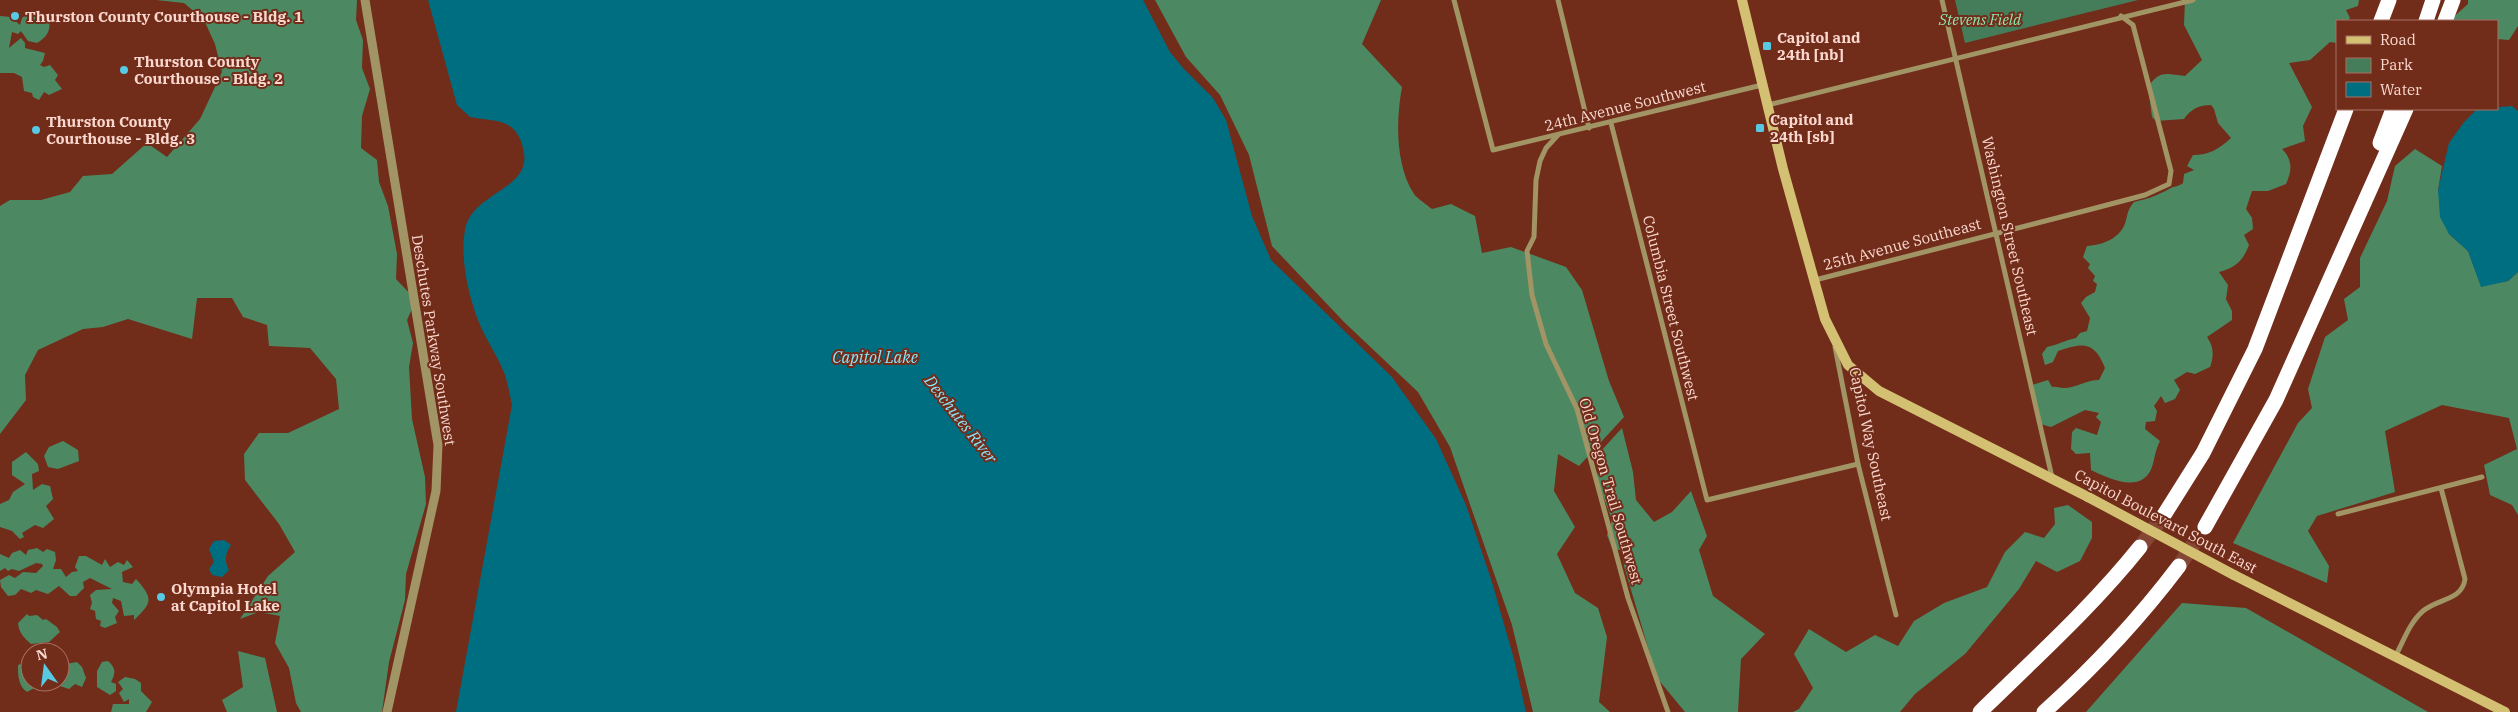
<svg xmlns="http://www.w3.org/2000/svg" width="2518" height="712" font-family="'IBM Plex Serif',serif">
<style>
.green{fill:#457c5a}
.forest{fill:#4c8963}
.water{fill:#006e81}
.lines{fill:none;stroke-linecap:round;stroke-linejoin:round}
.motorway-tunnel{stroke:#864635;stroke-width:15;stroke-dasharray:15 8;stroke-linecap:butt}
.minor{stroke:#a19465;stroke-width:5}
.tertiary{stroke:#a19465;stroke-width:9}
.secondary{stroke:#d4c073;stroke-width:10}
.motorway{stroke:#fff;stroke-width:15}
.secondary-bridge{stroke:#d4c073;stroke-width:10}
.poi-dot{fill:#57c9e3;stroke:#712c1a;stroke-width:2}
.labels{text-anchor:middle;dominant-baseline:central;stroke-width:4;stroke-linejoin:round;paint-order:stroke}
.poi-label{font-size:15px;font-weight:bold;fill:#fbd8cf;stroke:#712c1a;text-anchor:start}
.park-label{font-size:15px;font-style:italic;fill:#8de6ad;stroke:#712c1a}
.street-label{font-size:15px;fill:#fbd8cf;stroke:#712c1a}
.water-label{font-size:16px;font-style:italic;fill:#88e6fc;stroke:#712c1a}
</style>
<rect width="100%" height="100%" fill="#712c1a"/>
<path class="green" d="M1955,0H2138L1965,43Z"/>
<g class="forest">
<path d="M156,0H357L356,20L363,40L362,68L370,89L362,116L361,148L377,160L379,182L388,206L397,254L396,279L416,300L407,320L413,343L409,367L412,419L425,477L426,504L406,574L405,600L389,662L382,712H301L296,703L289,668L275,643L280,616L259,612L240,619L268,576L295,552L279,524L245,480L244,454L259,433H288L339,409L336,379L310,348L269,346L267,325L243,317L232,298H197L192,339L128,319L103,327L83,329L38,350L25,375L26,400L0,434V206L10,200H41L70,192L83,176L112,174L147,143L167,157L200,119L222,72L215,44L204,20L184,3Z"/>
<path d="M1155,0H1381L1362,44L1402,87C1396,119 1395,165 1414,194C1418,199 1426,204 1432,209L1451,204L1475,216L1482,253L1511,247L1566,267L1582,290L1609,381L1624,417L1579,466L1558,454L1554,491L1575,527L1557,554L1575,593L1598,608L1607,637L1599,702L1610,712H1533L1512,625L1450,447L1418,392L1344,322L1272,246L1249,155L1220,95L1186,57Z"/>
<path d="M2185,0H2359L2358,6L2346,10L2350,18L2347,21H2337V43L2330,42L2310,60L2289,63L2312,107L2303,126L2305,141L2282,149C2293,160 2292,171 2286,184L2268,191H2252L2246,209L2252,218L2253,229L2244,235L2249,245C2243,261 2235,268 2219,272L2228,285L2226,299L2232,311V320L2207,337C2214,347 2214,356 2210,367L2195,374L2187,372L2174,380L2180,390L2175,399L2165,403L2161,396L2154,406L2157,411L2155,421L2146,422L2145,429L2160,441C2155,451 2155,457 2152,467C2142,495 2108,478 2091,470L2090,453L2076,454L2071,449L2072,432L2076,428L2097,435L2101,422L2096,417L2099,413L2085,410L2051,427L2037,423L2032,385L2048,380L2052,387C2057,386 2059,388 2064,388C2076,388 2086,380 2099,380L2105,368C2094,340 2082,343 2058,351L2053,362L2045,365L2042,354L2047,347C2058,345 2065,340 2076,338L2080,333L2087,331L2090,318L2081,303L2086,297L2095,292L2097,284L2093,281L2095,276L2088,268L2090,264L2083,257L2087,246C2103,245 2122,238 2126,220C2128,212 2128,209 2134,202C2150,198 2154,197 2169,189C2174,186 2178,187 2183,183L2184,174L2194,170L2187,166L2193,155C2209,155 2219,149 2231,138L2218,123L2214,109L2211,105C2199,105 2191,109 2184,119L2156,121L2152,117L2148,87C2160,70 2166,74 2185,76L2202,60L2184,25Z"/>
<path d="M2468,0H2518V26L2509,40L2497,39V21H2449L2468,4Z"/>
<path d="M29,12L39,13L49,21C51,31 46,38 37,43L28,41L21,31L18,34L12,32L9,48L21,38L25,43V48L45,53L43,61L40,65L44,67L50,65L58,75L55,80L62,89L49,95L44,92L39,100L33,97L32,93L24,91L22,77L14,73H0V16L11,17L20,25L22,18Z"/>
<path d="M2415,149L2442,166L2438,190L2449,234L2468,251L2481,286L2508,281L2518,272V515L2512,505L2490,495L2484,465L2517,449L2509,418L2442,405L2385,431L2395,492L2317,516L2308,531L2329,566L2327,583L2233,543L2298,423L2312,408L2308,389L2325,337L2348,320L2344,299L2360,287V258L2387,201L2395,166Z"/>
<path d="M1622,428L1633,472L1636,500L1654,522L1672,512L1691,491L1707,536L1699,550L1713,596L1765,634L1741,659L1738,712H1685L1657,678L1624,566L1623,551L1612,548L1607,535L1612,520L1597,480L1600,452Z"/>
<path d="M63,441L78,450L79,461L58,469L48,467L44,456L49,447Z"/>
<path d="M26,452L38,464L39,471L32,474L33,490L42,484L50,486L53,499L46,506L54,519L43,528L35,525L22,533L24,537L20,539L12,531L0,527V504L9,500L13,492L25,484L12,475V462Z"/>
<path d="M2068,505L2092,522V538L2080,561L2057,572L2036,561L2019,589L1965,654L1915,694L1900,712H1793L1799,709L1813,688L1794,654L1809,629L1846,652L1875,635L1898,646L1914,621L1944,603L1987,587L2005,552L2025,532L2044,538L2055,524L2054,508Z"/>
<path d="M37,548L43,552L47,549L55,552L56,560L53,569H61L66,577L72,572L78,571L75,567L79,556H86L102,565L105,559L110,567L118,562L124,565L127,560L133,567L122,572L123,582L132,584L136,579C154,599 152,603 134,620V615L124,616L121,601L113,598L112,603L119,611L115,617L117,623L105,628L100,626L101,621L96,619L95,611L90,609L92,603L90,595L96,590L112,589L90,578L83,582L84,588L76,596H70L59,586L48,594L36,590L31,593L21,589L15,595L8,596L1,587L0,580L9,575L15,578L23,572L36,573L43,566L42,564L36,563L19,571L12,569L8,571L5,568L0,571V554L9,558L12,553L20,550L26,555L28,550Z"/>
<path d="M2182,603L2246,608L2428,712H2086Z"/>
<path d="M27,614L29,616L37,615L43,620L46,619L57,627L60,632L49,642L31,644C24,638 19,633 18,623Z"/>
<path d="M238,651L265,658L277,712H227L222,700L243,687Z"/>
<path d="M30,661V682H60V670L66,664L77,662L82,667L86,678L82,687L75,684L69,689L51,683L47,690L38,686L27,692C18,686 18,674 18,665Z"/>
<path d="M108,661C116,668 116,673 111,682L116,684V691L110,695L97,687V671L102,662Z"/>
<path d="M125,677L135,679L141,683V691L152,702L146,712H111L113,704H129V699L124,702L119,693L123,689L118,682Z"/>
</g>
<g class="water">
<path d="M428,0H1143L1170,52L1183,68L1213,98L1226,120L1252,216L1271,260L1392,377L1436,439L1466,505L1492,582L1514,659L1526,712H456L512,405C510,395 508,385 505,375C498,356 485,339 478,320C468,294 460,258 465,230C471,193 530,190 524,153C518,117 496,122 470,117L457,105Z"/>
<path d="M2512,106L2518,111V272L2508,281L2481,287L2468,251L2449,234L2440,217L2438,190L2449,143L2464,122L2477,109Z"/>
<path d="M224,540L231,545C225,554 224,560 229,570L222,577L212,575L209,569L214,562L209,549L214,541Z"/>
</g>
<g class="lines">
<g class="motorway-tunnel">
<path d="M2140,547L2164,515"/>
<path d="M2179,566L2205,527"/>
</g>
<g class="minor">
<path d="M1454,0L1493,150L1762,85"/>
<path d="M1558,0L1589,128"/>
<path d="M1942,0L2052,477"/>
<path d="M1768,105L2193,0"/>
<path d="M1611,123L1707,500L1858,464"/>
<path d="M1558,135L1546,148L1540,161L1536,180L1534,237L1527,251L1532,295L1546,344L1577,409L1628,598L1668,712"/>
<path d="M1815,280L2088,210L2145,195L2169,184L2171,171L2133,25L2121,16"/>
<path d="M1835,347L1858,464L1896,615"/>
<path d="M2338,514L2482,477"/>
<path d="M2396,655C2404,640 2410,622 2423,611C2438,598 2462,601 2465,579L2441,488"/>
</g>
<path class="tertiary" d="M365,0L438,445L436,491L387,712"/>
<g class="secondary">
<path d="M1742,0L1783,169L1825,319L1848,365L1879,391L2088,497"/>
<path d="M2234,575L2505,712"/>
</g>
<g class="motorway">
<path d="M2381,21L2389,0"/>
<path d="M2426,21L2433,0"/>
<path d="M2445,21L2453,0"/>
<path d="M2380,143L2393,109"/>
<path d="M2164,515L2203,453L2255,349L2346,109"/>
<path d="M2205,527L2276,400L2406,109"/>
<path d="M1980,712C2035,658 2092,607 2140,547"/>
<path d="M2044,712C2093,668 2139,619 2179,566"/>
</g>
<path class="secondary-bridge" d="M2088,497L2234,575"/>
</g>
<g class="poi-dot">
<circle cx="15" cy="16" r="5"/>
<rect x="1762" y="41" width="10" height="10" rx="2.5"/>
<circle cx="124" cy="70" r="5"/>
<rect x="1755" y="123" width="10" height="10" rx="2.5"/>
<circle cx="36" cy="130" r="5"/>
<circle cx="161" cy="597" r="5"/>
</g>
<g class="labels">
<g class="poi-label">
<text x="25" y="16">Thurston County Courthouse - Bldg. 1</text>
<text x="1777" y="37">Capitol and<tspan x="1777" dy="17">24th [nb]</tspan></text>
<text x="134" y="61">Thurston County<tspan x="134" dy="17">Courthouse - Bldg. 2</tspan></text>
<text x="1770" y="119">Capitol and<tspan x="1770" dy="17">24th [sb]</tspan></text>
<text x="46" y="121">Thurston County<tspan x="46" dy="17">Courthouse - Bldg. 3</tspan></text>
<text x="171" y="588">Olympia Hotel<tspan x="171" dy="17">at Capitol Lake</tspan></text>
</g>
<g class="park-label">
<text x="1980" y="19">Stevens Field</text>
</g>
<g class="street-label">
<text transform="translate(1625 106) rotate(-14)">24th Avenue Southwest</text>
<text transform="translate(2010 236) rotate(77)">Washington Street Southeast</text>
<text transform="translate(1902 244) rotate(-15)">25th Avenue Southeast</text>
<text transform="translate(1671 308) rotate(76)">Columbia Street Southwest</text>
<text transform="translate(434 340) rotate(81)">Deschutes Parkway Southwest</text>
<text transform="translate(1871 444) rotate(78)">Capitol Way Southeast</text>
<text transform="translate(1611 491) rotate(74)">Old Oregon Trail Southwest</text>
<text transform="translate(2166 521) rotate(28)">Capitol Boulevard South East</text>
</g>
<g class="water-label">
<text x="875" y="357">Capitol Lake</text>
<text transform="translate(961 419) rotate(52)">Deschutes River</text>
</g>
</g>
<rect x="2336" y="20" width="162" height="90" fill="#712c1a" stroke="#a87162"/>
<rect x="2346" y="36" width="25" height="8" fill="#d4c073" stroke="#a87162"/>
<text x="2380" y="45" font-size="15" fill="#fbd8cf">Road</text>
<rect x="2346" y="58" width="25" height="15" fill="#457c5a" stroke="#a87162"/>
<text x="2380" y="70" font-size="15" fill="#fbd8cf">Park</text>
<rect x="2346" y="82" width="25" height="15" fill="#006e81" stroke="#a87162"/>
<text x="2380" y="95" font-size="15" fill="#fbd8cf">Water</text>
<g transform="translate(45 667) rotate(346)"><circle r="24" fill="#712c1a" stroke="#a87162"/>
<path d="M0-4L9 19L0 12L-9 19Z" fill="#57c9e3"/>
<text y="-8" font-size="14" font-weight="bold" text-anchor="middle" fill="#fbd8cf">N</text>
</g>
</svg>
